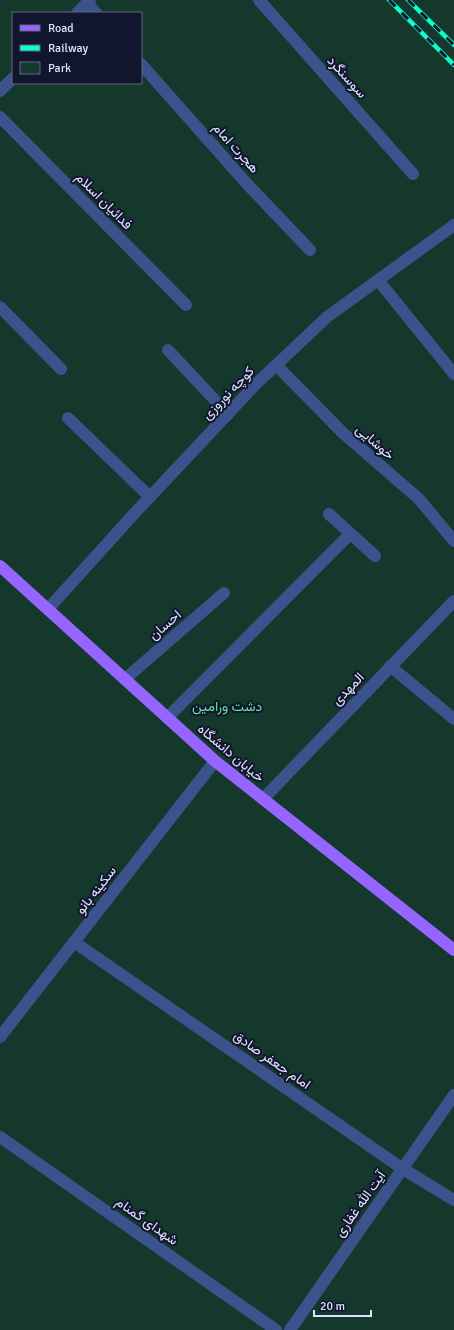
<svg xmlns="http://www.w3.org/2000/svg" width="454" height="1330" font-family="Signika,Vazirmatn,sans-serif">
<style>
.green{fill:#14382b;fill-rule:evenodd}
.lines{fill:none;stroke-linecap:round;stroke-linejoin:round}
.minor{stroke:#3c528d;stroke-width:12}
.major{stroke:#9665ff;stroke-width:12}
.rail-casing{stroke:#0affcc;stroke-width:4.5}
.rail{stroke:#11152d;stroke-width:3;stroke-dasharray:9;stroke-linecap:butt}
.labels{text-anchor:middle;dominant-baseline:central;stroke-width:4;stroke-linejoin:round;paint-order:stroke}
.street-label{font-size:14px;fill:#dee4ff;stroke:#11152d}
.park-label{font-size:14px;fill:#66e39d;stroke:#11152d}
</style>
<rect width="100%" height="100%" fill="#11152d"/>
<path class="green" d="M0,0H454V1330H0ZM13,13H141V83H13Z"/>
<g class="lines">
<g class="minor">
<path d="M259,0L413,174"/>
<path d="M87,3L96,13"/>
<path d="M77,13L90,0"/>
<path d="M141,64L248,185L310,250"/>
<path d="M0,91L13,78"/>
<path d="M0,117L186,305"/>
<path d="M378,280L454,374"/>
<path d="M0,307L61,369"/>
<path d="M168,350L228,414"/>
<path d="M276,365L343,433L419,499L454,541"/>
<path d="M68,418L150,497"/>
<path d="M329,514L375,556"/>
<path d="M48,609L132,516L255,385L327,317L454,225"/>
<path d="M390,666L454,719"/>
<path d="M125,679L224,593"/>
<path d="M167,718L350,534"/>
<path d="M263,799L454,601"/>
<path d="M74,942L403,1169L454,1200"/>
<path d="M0,1037L215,761"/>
<path d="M0,1137L276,1330"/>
<path d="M290,1330L454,1095"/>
</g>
<path class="major" d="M0,566L215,761L454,950"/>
<g class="rail-casing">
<g id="rail">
<path d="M389,0L454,65"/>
<path d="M408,0L454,45"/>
</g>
</g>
<use href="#rail" class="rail"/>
</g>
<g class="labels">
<g class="street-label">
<text transform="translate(347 77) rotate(48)">سوسنگرد</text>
<text transform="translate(236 148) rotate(48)">هجرت امام</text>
<text transform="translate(104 201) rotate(45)">فدائیان اسلام</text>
<text transform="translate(228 393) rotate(-46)">کوچه نوروزی</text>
<text transform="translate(375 442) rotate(41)">خوشایی</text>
<text transform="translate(165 625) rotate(-41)">احسان</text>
<text transform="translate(348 689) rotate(-46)">المهدی</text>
<text transform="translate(231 753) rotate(40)">خیابان دانشگاه</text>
<text transform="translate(96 890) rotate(-52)">سکینه بانو</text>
<text transform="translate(272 1060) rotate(35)">امام جعفر صادق</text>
<text transform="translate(360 1204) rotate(-55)">آیت الله غفاری</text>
<text transform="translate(147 1221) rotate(35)">شهدای گمنام</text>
</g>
<g class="park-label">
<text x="227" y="706">دشت ورامین</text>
</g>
</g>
<rect x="12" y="12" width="130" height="72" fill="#11152d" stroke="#636881"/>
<rect x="20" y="25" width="20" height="6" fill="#9665ff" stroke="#636881"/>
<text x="48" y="32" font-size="12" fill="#dee4ff">Road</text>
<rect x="20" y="45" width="20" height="6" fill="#0affcc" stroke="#636881"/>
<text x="48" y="52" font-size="12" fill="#dee4ff">Railway</text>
<rect x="20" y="62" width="20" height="12" fill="#14382b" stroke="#636881"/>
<text x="48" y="72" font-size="12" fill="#dee4ff">Park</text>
<path d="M314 1310v6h57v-6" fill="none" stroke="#dee4ff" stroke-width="2"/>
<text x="320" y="1310" font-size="12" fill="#dee4ff" stroke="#11152d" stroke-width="3" paint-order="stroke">20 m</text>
</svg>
